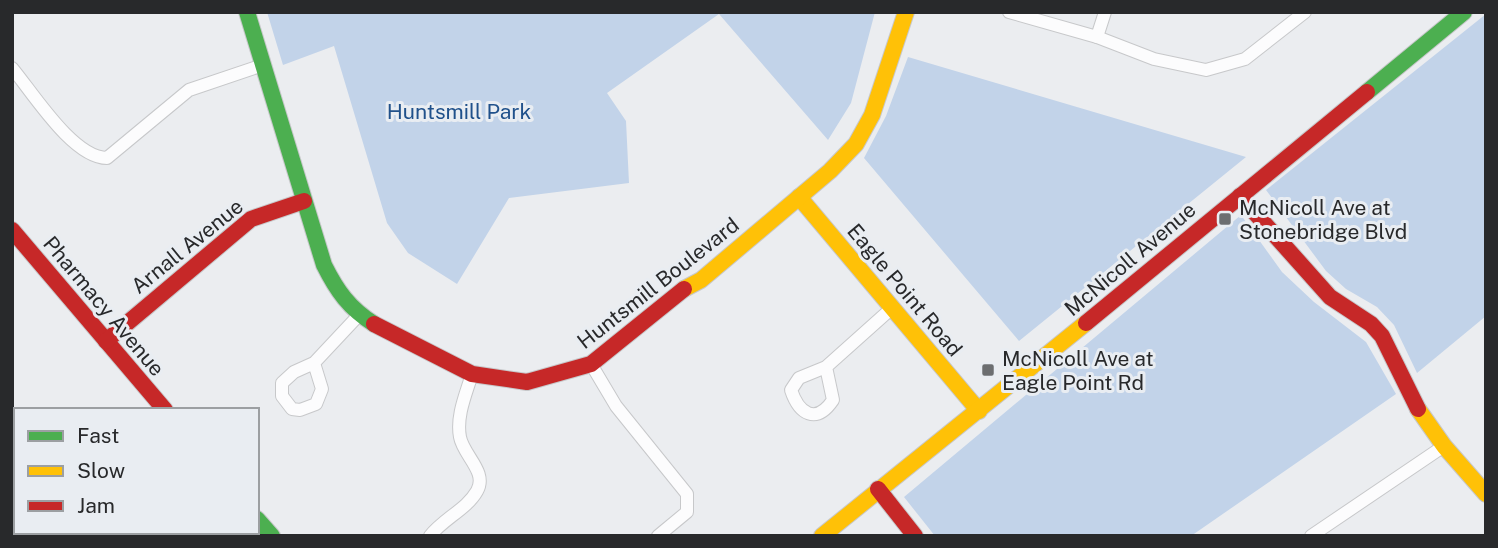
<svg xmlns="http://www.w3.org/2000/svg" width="1498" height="548" font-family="'Public Sans',sans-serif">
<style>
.green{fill:#c2d3e9}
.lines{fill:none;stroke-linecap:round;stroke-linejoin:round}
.street-casing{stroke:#c7c8ca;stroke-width:14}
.fast-casing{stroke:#c7c8ca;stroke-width:18}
.slow-casing{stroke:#c7c8ca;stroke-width:18}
.jam-casing{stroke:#c7c8ca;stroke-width:18}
.street{stroke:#fcfcfd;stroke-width:12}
.fast{stroke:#4caf50;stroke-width:16}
.slow{stroke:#ffc107;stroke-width:16}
.jam{stroke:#c62828;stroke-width:16}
.poi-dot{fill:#6c6e70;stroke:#e9edf2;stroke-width:2.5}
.labels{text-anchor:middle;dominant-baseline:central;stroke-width:6;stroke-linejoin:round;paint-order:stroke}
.park-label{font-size:21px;fill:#20518b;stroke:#e9edf2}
.poi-label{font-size:21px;fill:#28292b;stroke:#e9edf2;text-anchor:start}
.street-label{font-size:21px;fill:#28292b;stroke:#e9edf2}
</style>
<rect width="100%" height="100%" fill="#ebedf0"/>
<g class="green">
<path d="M267,12H875L851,103L828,140L719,14L607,93L626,121L629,183L509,198L457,284L408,253L387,223L334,46L283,65Z"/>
<path d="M1486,14V316L1417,373L1394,325L1377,307L1346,289L1326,271L1266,190Z"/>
<path d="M908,57L1246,157L1019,341L864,158L886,116Z"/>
<path d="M1241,215L1282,272L1314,302L1366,342L1396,394L1191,536H935L904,497Z"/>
</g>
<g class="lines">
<g class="street-casing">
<g id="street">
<path d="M1009,12L1097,37L1154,59L1206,70L1245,59L1305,12"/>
<path d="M1097,37L1105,12"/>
<path d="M12,68C33,93 73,158 107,158L189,90L263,65"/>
<path d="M314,363L322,389L316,404L300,410L292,409L282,396V383L294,372L314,363L359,315"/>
<path d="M591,364L616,406L687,494V512L658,536"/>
<path d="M826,367L833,400C816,425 799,414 791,390L799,378L826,367L892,308"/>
<path d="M430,536C443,519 467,509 477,491C488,472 463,455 460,437C456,416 466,394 472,374"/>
<path d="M1311,536L1444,446"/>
</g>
</g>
<g class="fast-casing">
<g id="fast">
<path d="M247,12L324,265C337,291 349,308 374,324"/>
<path d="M1367,92L1464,12"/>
<path d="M257,519L272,536"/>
</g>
</g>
<g class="slow-casing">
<g id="slow">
<path d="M799,197L979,411"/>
<path d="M684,289L701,280L830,171L856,144L872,115L906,12"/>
<path d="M1418,409L1444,446L1486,494"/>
<path d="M822,536L1086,323"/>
</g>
</g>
<g class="jam-casing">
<g id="jam">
<path d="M1240,196L1330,297L1371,324L1382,336L1418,409"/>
<path d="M12,230L165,410"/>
<path d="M1086,323L1367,92"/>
<path d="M374,324L472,374L527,382L591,364L684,289"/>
<path d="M106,341L251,219L304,201"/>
<path d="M878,489L915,536"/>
</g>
</g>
<use href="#street" class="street"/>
<use href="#fast" class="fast"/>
<use href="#slow" class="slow"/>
<use href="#jam" class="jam"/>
</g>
<g class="poi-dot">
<rect x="1218" y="212" width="14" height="14" rx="3.5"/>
<rect x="981" y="363" width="14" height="14" rx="3.5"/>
</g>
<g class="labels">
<g class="park-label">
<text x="459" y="111">Huntsmill Park</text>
</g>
<g class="poi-label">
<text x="1239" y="207">McNicoll Ave at<tspan x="1239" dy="24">Stonebridge Blvd</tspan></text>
<text x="1002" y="358">McNicoll Ave at<tspan x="1002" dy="24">Eagle Point Rd</tspan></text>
</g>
<g class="street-label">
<text transform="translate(187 246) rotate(-39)">Arnall Avenue</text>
<text transform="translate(1130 259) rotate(-40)">McNicoll Avenue</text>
<text transform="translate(658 283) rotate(-38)">Huntsmill Boulevard</text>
<text transform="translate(905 290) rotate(50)">Eagle Point Road</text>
<text transform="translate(104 306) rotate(50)">Pharmacy Avenue</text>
</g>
</g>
<rect width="1498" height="548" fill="none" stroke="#28292b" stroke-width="28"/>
<rect x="14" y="408" width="245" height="126" fill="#e9edf2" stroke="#9c9fa2" stroke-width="2"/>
<rect x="28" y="431" width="35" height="10" fill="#4caf50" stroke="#9c9fa2" stroke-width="2"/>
<text x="77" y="443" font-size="21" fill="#28292b">Fast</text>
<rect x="28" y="466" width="35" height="10" fill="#ffc107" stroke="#9c9fa2" stroke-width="2"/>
<text x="77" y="478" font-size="21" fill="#28292b">Slow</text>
<rect x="28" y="501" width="35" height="10" fill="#c62828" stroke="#9c9fa2" stroke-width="2"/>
<text x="77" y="513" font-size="21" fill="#28292b">Jam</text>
</svg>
